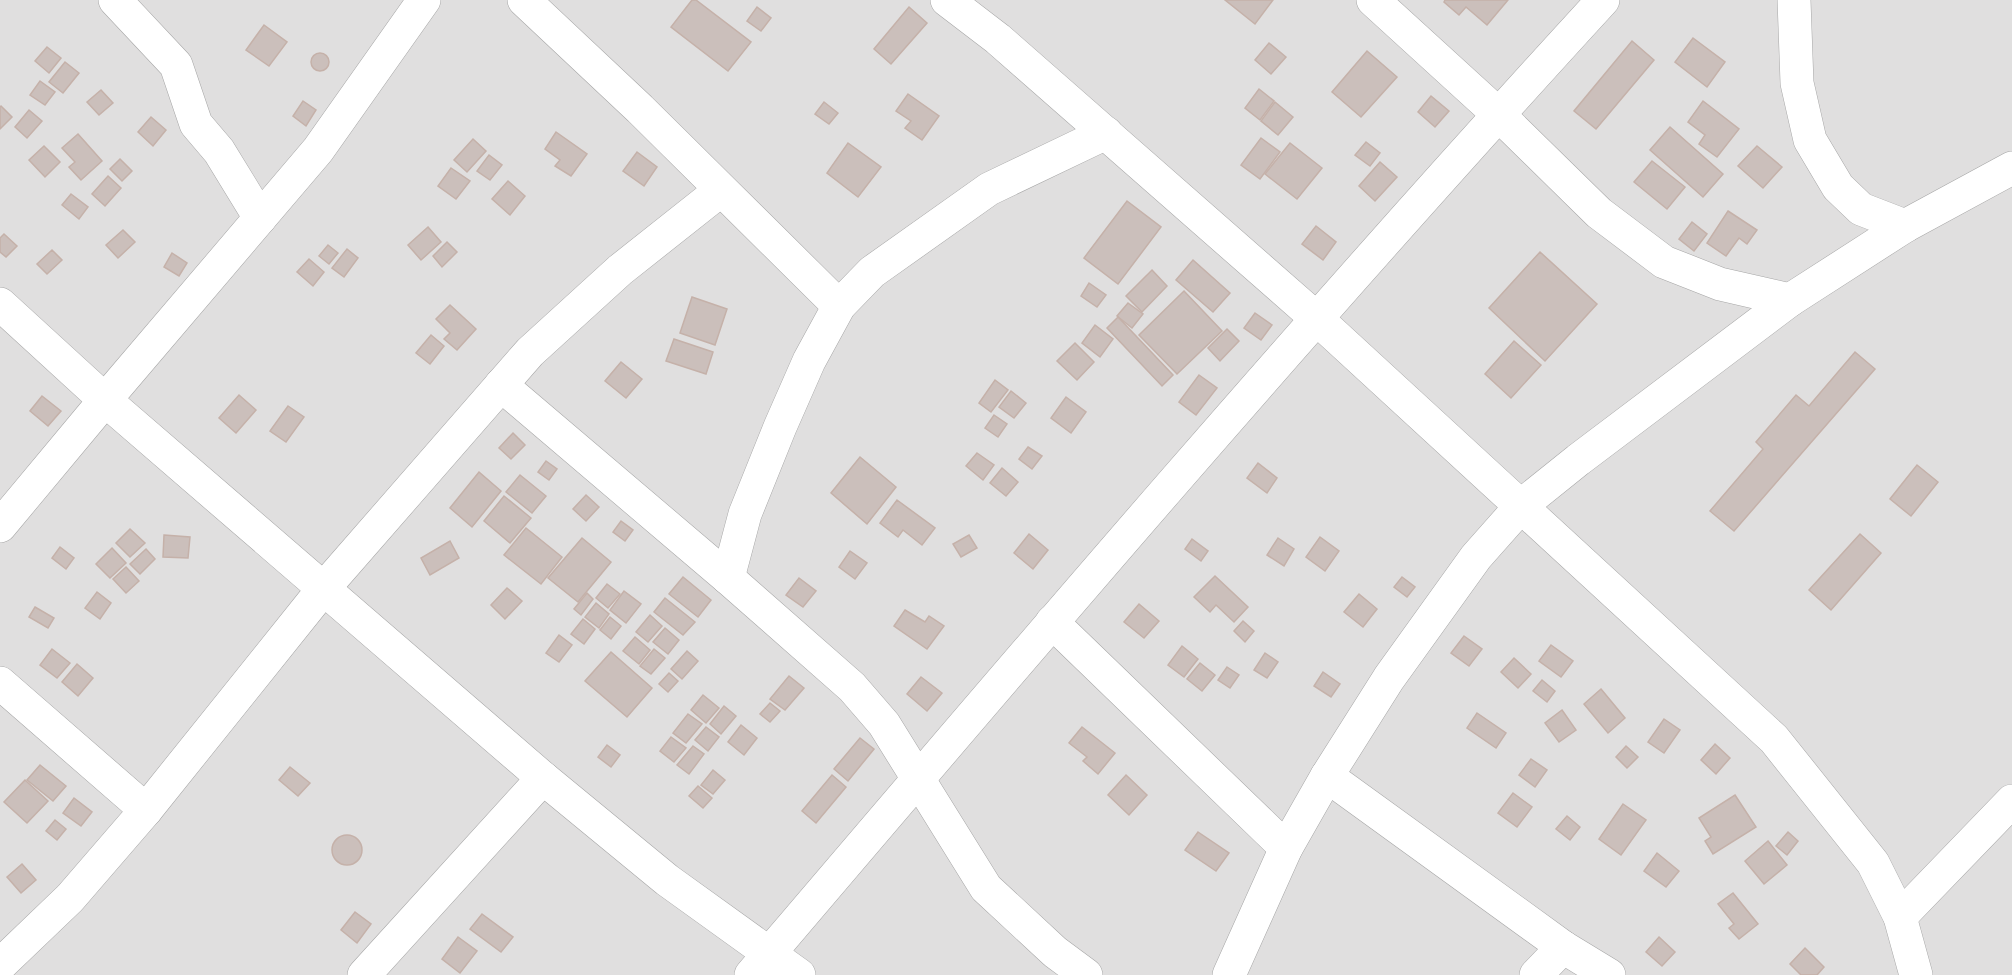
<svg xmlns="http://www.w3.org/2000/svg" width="2012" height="975" font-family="'Public Sans',sans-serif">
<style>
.residential{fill:#e0dfdf}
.building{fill:#cbbfbb;stroke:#c5b1a9;stroke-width:1.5}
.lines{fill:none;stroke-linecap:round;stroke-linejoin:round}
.street-casing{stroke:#a6a6a6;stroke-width:34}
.street{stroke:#fff;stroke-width:33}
</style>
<rect width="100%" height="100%" fill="#f2ede8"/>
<rect class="residential" x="0" y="0" width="2012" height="975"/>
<g class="building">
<path d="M692,0H696L751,42L728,71L671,27Z"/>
<path d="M1225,0H1273L1255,24Z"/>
<path d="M1445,0H1508L1487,25L1466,7L1459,15L1444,2Z"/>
<path d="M757,7L771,18L761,31L747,21Z"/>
<path d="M909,7L927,23L891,64L874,49Z"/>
<path d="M264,25L287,42L269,66L246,50Z"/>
<path d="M1693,38L1725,62L1707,87L1675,62Z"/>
<path d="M1632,41L1654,60L1596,129L1574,111Z"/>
<path d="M1269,43L1286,57L1271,74L1255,60Z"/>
<path d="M47,47L61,58L49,73L35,61Z"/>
<path d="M1367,51L1397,77L1361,117L1332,92Z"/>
<circle cx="320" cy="62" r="9"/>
<path d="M65,62L79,73L63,93L49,82Z"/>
<path d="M40,81L55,92L45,105L30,95Z"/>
<path d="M1259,89L1274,101L1260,120L1245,108Z"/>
<path d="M101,90L113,103L99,115L87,102Z"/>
<path d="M908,94L939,116L922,140L905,128L911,121L896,111Z"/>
<path d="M1431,96L1449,111L1435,127L1418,112Z"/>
<path d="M303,101L316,110L306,126L293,116Z"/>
<path d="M1703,101L1739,129L1717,157L1699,144L1705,135L1688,122Z"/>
<path d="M824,102L838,113L829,124L815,114Z"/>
<path d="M1275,102L1293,117L1278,135L1261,121Z"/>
<path d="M1,106L12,117L0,129V107Z"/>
<path d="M29,110L42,121L27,138L15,127Z"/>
<path d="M151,117L166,130L153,146L138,132Z"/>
<path d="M1670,127L1723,174L1703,197L1650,150Z"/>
<path d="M556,132L587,154L571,176L555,166L560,160L545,149Z"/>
<path d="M78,134L102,161L81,180L69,167L75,162L62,148Z"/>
<path d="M1261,138L1280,152L1260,179L1241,165Z"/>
<path d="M473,139L486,151L467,172L454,160Z"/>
<path d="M1366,142L1380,153L1370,166L1355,155Z"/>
<path d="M848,143L881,167L858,197L827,173Z"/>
<path d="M1290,143L1322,168L1297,199L1265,174Z"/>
<path d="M44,146L60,162L45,177L29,160Z"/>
<path d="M1757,146L1782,167L1763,188L1738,166Z"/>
<path d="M637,152L657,167L644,186L623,171Z"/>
<path d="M489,155L502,165L490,180L477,171Z"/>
<path d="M120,159L132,171L122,181L110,169Z"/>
<path d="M1652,161L1685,187L1667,209L1634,182Z"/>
<path d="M1380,162L1397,177L1375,201L1359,186Z"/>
<path d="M451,168L470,181L456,199L438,186Z"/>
<path d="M108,176L121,188L105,206L92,194Z"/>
<path d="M508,181L525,196L510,215L492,199Z"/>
<path d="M71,194L88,207L79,219L62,205Z"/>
<path d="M1127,201L1161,227L1118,284L1084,258Z"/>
<path d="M1728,211L1757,230L1747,244L1739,238L1726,256L1707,243Z"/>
<path d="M1692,222L1707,234L1694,251L1679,239Z"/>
<path d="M1316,226L1336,242L1323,260L1302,244Z"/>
<path d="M428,227L441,242L421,260L408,245Z"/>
<path d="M123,230L135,242L118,258L106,245Z"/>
<path d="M4,234L17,246L6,257L0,252V238Z"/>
<path d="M447,242L457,252L442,267L433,256Z"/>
<path d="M328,245L338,253L329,264L319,256Z"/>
<path d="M347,249L358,258L344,277L332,268Z"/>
<path d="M52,250L62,260L47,274L37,264Z"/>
<path d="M1540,252L1597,304L1545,361L1489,308Z"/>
<path d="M172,253L187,263L179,276L164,267Z"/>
<path d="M309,259L324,272L313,286L297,272Z"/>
<path d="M1193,260L1230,293L1213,312L1176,280Z"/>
<path d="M1152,270L1167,286L1142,312L1126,296Z"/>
<path d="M1089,283L1106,295L1097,307L1081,296Z"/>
<path d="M1184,291L1222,331L1177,374L1139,335Z"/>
<path d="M692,297L727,309L715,345L680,333Z"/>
<path d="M1128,303L1143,314L1132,328L1117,316Z"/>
<path d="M450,305L476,329L457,350L444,339L450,333L436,319Z"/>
<path d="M1255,313L1272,325L1261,340L1244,328Z"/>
<path d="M1118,317L1173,375L1162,386L1107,328Z"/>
<path d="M1095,325L1113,339L1100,357L1082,343Z"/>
<path d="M1227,329L1239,341L1220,361L1208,348Z"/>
<path d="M431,335L444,346L430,364L416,353Z"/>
<path d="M674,339L713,352L706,374L666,361Z"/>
<path d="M1514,341L1541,365L1511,398L1485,374Z"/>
<path d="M1075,343L1094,362L1077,380L1057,361Z"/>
<path d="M1855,352L1875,369L1734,531L1710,511L1763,449L1756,442L1796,395L1809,406Z"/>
<path d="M621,362L642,379L626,398L605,381Z"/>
<path d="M1199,375L1217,388L1196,415L1179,402Z"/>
<path d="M995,380L1008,390L991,412L979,403Z"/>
<path d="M1011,391L1026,403L1014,418L999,407Z"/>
<path d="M239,395L256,410L236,433L219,418Z"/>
<path d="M42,396L61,411L48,426L30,411Z"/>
<path d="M1066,397L1086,412L1071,433L1051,418Z"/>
<path d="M288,406L304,417L286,442L270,431Z"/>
<path d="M994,415L1007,424L998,437L985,428Z"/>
<path d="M513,433L525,445L511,459L499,448Z"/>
<path d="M1028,447L1042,456L1032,469L1019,459Z"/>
<path d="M977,453L994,465L983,480L966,466Z"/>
<path d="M860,457L896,487L867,524L831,493Z"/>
<path d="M546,461L557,469L549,480L538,472Z"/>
<path d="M1258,463L1277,478L1267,493L1247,478Z"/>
<path d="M1917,465L1938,482L1911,516L1890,499Z"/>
<path d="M1002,468L1018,482L1006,496L990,483Z"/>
<path d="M479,472L501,491L472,527L450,508Z"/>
<path d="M520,475L546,496L532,513L506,492Z"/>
<path d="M586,495L599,507L586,521L573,509Z"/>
<path d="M504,496L531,518L510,543L484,521Z"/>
<path d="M897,500L935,528L922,545L903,530L898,537L880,523Z"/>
<path d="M621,521L633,530L625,541L613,532Z"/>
<path d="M526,528L562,557L541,584L504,555Z"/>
<path d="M130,529L145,543L130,557L116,543Z"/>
<path d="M1029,534L1048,550L1033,569L1014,553Z"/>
<path d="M1860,534L1881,553L1831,610L1809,590Z"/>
<path d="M164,535L190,537L188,558L163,557Z"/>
<path d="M969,535L977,548L961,557L953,544Z"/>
<path d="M1320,537L1339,551L1325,571L1306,557Z"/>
<path d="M582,538L611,562L578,602L548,578Z"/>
<path d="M1278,538L1294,549L1284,566L1267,555Z"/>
<path d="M1192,539L1208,551L1201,561L1185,549Z"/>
<path d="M450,541L459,558L430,575L421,558Z"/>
<path d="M60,547L74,558L66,569L52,558Z"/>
<path d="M112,548L126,563L110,578L96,564Z"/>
<path d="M146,549L155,559L140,574L130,564Z"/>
<path d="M850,551L867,563L855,579L839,567Z"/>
<path d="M126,567L139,581L126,593L113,579Z"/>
<path d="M1215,576L1248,607L1234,622L1216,605L1210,612L1194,597Z"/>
<path d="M683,577L711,600L698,617L669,594Z"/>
<path d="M1402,577L1415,587L1407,597L1394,587Z"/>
<path d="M799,578L816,591L803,607L786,595Z"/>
<path d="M607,584L620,594L608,608L596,598Z"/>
<path d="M507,588L522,601L505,619L491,605Z"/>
<path d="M624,591L641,604L626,623L610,610Z"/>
<path d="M97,592L111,603L100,619L85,608Z"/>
<path d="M587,593L593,599L581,615L574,609Z"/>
<path d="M1359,594L1377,609L1363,627L1344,612Z"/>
<path d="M665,598L695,622L683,635L654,612Z"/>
<path d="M596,603L609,614L599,628L585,617Z"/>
<path d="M1139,604L1159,621L1144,638L1124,622Z"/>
<path d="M35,607L54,618L48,628L29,617Z"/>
<path d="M905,610L925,622L929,616L944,626L927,649L894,626Z"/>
<path d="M650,615L662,626L648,642L636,632Z"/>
<path d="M610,617L621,626L611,639L600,630Z"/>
<path d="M583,619L595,629L584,644L571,634Z"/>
<path d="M1243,621L1254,631L1245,642L1234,631Z"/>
<path d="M665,628L679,640L668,654L653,642Z"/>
<path d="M559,635L572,645L559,662L546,653Z"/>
<path d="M1464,636L1482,649L1469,666L1451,653Z"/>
<path d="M635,637L650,650L639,664L623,651Z"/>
<path d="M1551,645L1573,661L1561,677L1539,661Z"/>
<path d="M1182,646L1198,659L1184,677L1168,665Z"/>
<path d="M52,649L70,663L57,678L40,665Z"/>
<path d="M654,649L665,658L651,674L640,666Z"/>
<path d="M687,651L698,661L682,679L671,669Z"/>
<path d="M611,652L652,688L627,717L585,681Z"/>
<path d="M1265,653L1278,662L1267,678L1254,670Z"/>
<path d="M1514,658L1531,674L1518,688L1501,672Z"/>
<path d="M1200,663L1215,675L1202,691L1187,679Z"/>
<path d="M77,664L93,678L78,696L62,682Z"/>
<path d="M1227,667L1239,675L1230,688L1218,680Z"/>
<path d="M1323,672L1340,684L1331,697L1314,686Z"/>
<path d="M669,673L678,681L668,692L659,684Z"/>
<path d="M789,676L804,688L785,710L770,699Z"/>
<path d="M921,677L942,693L927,711L907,694Z"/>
<path d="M1542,680L1555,691L1547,702L1533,691Z"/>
<path d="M1601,689L1625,718L1608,733L1584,704Z"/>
<path d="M703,695L719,708L706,723L691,710Z"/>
<path d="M770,703L780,711L770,722L760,714Z"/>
<path d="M724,706L736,716L721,734L710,724Z"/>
<path d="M1562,710L1576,730L1559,742L1545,723Z"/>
<path d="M1477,713L1506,733L1496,748L1467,728Z"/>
<path d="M688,714L702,724L686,743L673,733Z"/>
<path d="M1664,719L1680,730L1664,753L1648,742Z"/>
<path d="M741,725L757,738L744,755L728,742Z"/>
<path d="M706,727L719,737L708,751L695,740Z"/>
<path d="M1082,727L1115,753L1098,774L1083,761L1087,757L1069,743Z"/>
<path d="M671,737L686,748L674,762L660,751Z"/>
<path d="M860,738L874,749L848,781L834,769Z"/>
<path d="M1715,744L1730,758L1716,774L1701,760Z"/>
<path d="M607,745L620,755L611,767L598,757Z"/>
<path d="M693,746L704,754L689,774L677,765Z"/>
<path d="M1626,746L1638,757L1627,768L1616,757Z"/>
<path d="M1531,759L1547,770L1535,787L1519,775Z"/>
<path d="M40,765L66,786L53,801L27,780Z"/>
<path d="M290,767L310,783L298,796L279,780Z"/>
<path d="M713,770L725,780L713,794L701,785Z"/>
<path d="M832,775L846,787L816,823L802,811Z"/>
<path d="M1126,775L1147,795L1129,815L1108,795Z"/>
<path d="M25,780L48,801L27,823L4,802Z"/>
<path d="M698,786L712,798L703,808L689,796Z"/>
<path d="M1513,793L1532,807L1517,827L1498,813Z"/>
<path d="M1735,795L1756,827L1713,854L1705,841L1711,837L1699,818Z"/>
<path d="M74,798L92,812L81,826L63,813Z"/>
<path d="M1623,804L1646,820L1621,855L1599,839Z"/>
<path d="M1567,816L1580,827L1570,840L1556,829Z"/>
<path d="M55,820L66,829L57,840L46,831Z"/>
<path d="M1198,832L1229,853L1216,871L1185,850Z"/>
<path d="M1788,832L1798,841L1787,855L1776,846Z"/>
<circle cx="347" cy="850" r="15"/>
<path d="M1768,841L1787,865L1764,884L1745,861Z"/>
<path d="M1657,853L1679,871L1666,887L1644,871Z"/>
<path d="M22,864L36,880L21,893L7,877Z"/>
<path d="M1733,893L1758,924L1739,939L1729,928L1734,924L1718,904Z"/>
<path d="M355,912L371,924L357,943L341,930Z"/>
<path d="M482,914L513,937L501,952L470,929Z"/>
<path d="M458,937L477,951L460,973L442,959Z"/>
<path d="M1659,937L1675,952L1662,966L1646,952Z"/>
<path d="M1805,948L1824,967L1817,975H1801L1790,964Z"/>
</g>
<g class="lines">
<g class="street-casing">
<g id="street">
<path d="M115,0L176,65L196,124L219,151L260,218"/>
<path d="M524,0L640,109L839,306"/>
<path d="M947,0L998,39L1316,318L1774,739L1873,863L1900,917L1916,975"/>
<path d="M1373,0L1498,114L1599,213L1664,262L1720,284L1790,300"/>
<path d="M1794,0L1797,83L1810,140L1838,187L1861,209L1905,226"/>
<path d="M0,304L105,400L543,778L667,880L799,975"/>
<path d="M501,385L728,578L852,687L884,724L986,888L1055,952L1086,975"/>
<path d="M0,526L105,400L318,150L424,0"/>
<path d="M728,578L745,514L780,427L809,361L839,306L872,272L989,189L1106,133"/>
<path d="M1052,622L1286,848"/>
<path d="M0,683L146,810"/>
<path d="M1327,776L1563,947L1609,975"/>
<path d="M1900,917L2012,801"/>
<path d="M0,965L70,898L146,810L324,588L530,352L620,270L721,190"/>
<path d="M364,975L543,778"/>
<path d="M751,975C1031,646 1311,318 1603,0"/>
<path d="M1229,975L1286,848L1327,776L1389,678L1476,557L1522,505L1578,460L1790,300L1905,226L2012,168"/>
<path d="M1536,975L1563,947"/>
</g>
</g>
<use href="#street" class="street"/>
</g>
</svg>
